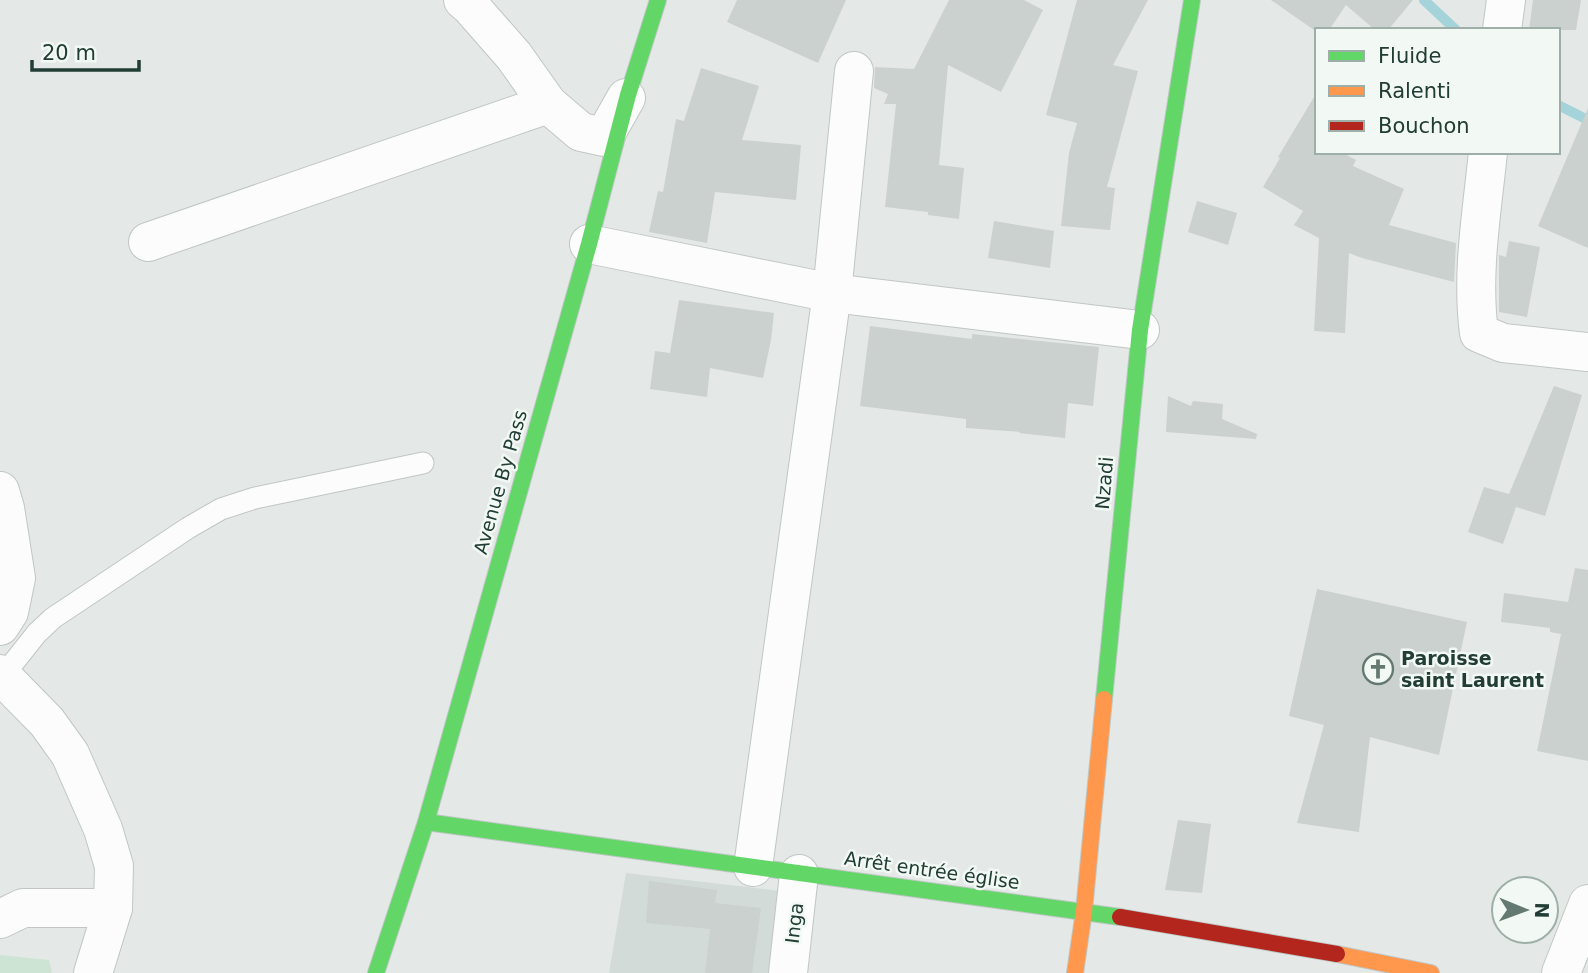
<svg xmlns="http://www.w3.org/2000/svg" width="1588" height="973" font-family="'DejaVu Sans',sans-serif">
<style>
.built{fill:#d2dbd7}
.green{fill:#cde3d3}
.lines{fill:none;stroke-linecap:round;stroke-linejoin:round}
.stream{stroke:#a4d3d9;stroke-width:10}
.building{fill:#cbd1ce}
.lane-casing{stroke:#c1c6c4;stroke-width:23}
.street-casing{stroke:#c1c6c4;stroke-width:40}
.fast-casing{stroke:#bfc7c4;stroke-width:18}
.slow-casing{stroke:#bfc7c4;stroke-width:18}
.jam-casing{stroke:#bfc7c4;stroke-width:18}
.lane{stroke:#fbfcfb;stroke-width:21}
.street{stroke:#fbfcfb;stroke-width:38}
.fast{stroke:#63d668;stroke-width:16}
.slow{stroke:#ff974d;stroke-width:16}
.jam{stroke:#b3261e;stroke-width:16}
.labels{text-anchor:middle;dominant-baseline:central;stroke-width:5;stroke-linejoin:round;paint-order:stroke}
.street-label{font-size:19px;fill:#213d35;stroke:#f2f9f5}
.poi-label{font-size:19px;font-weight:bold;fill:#213d35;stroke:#f2f9f5;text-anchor:start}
</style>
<rect width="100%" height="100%" fill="#e4e9e7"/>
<path class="built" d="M626,873L781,891L772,973H609Z"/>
<path class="green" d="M0,955L49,960L52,973H0Z"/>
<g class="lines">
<g class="stream">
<path d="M1424,0L1456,30"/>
<path d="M1558,105L1588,120"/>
</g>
</g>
<g class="building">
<path d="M737,0H846L818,63L727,22Z"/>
<path d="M949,0H1024L1043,10L1001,92L948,65L939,165L964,168L959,219L928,215V212L885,207L896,104H884L888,94L874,88L875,67L914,69Z"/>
<path d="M1077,0H1148L1113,65L1138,71L1107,187L1115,188L1110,230L1061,226L1069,153L1077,123L1046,115Z"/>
<path d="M1271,0H1413L1388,30H1375L1346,5L1329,30H1317V32Z"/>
<path d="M1533,0H1581L1576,30H1529Z"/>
<path d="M701,68L759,86L742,140L801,145L796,200L715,192L707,243L649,232L658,191L663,192L676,119L684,121Z"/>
<path d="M1317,92V152H1341L1356,160L1353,166L1404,189L1389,225L1456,243L1454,282L1362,258L1349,253L1345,333L1314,331L1319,238L1294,225L1303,211L1263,187L1280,158L1278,157Z"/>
<path d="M1588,108V248L1538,226Z"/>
<path d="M1197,201L1237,213L1228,245L1188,232Z"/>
<path d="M994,221L1054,231L1050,268L988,258Z"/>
<path d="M1509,241L1540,247L1527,317L1499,312V255L1506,257Z"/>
<path d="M679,300L774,313L771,340L763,378L710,368L707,397L650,389L655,351L670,353Z"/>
<path d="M870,326L972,339V334L1099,347L1093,406L1068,403L1065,438L1019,433L1020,432L966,428V419L860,406Z"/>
<path d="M1554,386L1582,395L1545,516L1516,507L1503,544L1468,532L1484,487L1509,494Z"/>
<path d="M1168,396L1191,406L1193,401L1223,404L1222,419L1257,434L1256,439L1166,432Z"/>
<path d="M1575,568L1588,570V761L1537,751L1561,634L1550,632V628L1501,622L1504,593L1568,602Z"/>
<path d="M1317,589L1467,622L1439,755L1370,737L1359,832L1297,823L1324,725L1289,716Z"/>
<path d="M1178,820L1211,824L1202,893L1165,890Z"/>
<path d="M649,881L717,890L715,903L761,908L752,973H705L710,929L646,923Z"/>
</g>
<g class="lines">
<g class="lane-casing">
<path id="lane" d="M2,677L37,633L53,618L188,528L221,509L255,498L423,463"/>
</g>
<g class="street-casing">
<g id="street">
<path d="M463,0L471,7L514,56L548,104L581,132L604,137L626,98"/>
<path d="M1502,30L1506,0"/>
<path d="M1488,152C1482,212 1471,273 1479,333L1503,343L1588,352"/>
<path d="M148,242L548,104"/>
<path d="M589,244L832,293L1140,330"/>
<path d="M0,491L5,508L16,578L9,612L0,626"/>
<path d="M0,674L47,722L70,754L103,829L114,866L113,908L93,973"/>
<path d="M753,867L832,293L854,71"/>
<path d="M0,919L23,908H113"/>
<path d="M788,973L799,874"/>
<path d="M1561,973L1588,904"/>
</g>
</g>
<g class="fast-casing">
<g id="fast">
<path d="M1104,699L1140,330L1192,0"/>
<path d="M426,822L1120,917"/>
<path d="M376,973L426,822L589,244L628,95L658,0"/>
</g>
</g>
<g class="slow-casing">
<g id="slow">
<path d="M1337,954L1431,973"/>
<path d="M1075,973L1084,911L1104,699"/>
</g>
</g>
<g class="jam-casing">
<path id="jam" d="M1120,917L1337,954"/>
</g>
<use href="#lane" class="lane"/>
<use href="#street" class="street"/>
<use href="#fast" class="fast"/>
<use href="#slow" class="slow"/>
<use href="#jam" class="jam"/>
</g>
<defs>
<g id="church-ring" transform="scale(1.575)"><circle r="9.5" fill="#f2f9f5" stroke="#657973" stroke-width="1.5"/><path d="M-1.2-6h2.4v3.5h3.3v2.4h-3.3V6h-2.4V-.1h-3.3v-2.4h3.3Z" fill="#657973"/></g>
</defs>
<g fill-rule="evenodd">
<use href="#church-ring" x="1378" y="669"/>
</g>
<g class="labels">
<g class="street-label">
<text transform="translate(500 482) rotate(-74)">Avenue By Pass</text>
<text transform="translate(1104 483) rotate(-85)">Nzadi</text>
<text transform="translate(932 870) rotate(8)">Arrêt entrée église</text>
<text transform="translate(794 923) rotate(-83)">Inga</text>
</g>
<g class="poi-label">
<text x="1401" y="658">Paroisse<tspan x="1401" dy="22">saint Laurent</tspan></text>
</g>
</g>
<rect x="1315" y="28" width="245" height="126" fill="#f2f9f5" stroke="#9eaea8" stroke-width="2"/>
<rect x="1329" y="51" width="35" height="10" fill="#63d668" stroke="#9eaea8" stroke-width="2"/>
<text x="1378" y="63" font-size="21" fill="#213d35">Fluide</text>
<rect x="1329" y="86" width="35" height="10" fill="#ff974d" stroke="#9eaea8" stroke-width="2"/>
<text x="1378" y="98" font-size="21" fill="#213d35">Ralenti</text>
<rect x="1329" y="121" width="35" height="10" fill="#b3261e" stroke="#9eaea8" stroke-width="2"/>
<text x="1378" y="133" font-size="21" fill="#213d35">Bouchon</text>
<g transform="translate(1525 910) rotate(91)"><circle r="33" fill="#f2f9f5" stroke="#9eaea8" stroke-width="2"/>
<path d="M0-5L12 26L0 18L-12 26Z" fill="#657973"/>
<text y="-10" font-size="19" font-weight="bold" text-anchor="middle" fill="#213d35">N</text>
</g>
<path d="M32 60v10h107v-10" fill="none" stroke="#213d35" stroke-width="3.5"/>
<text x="42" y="60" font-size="21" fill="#213d35" stroke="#f2f9f5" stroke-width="5" paint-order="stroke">20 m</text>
</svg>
